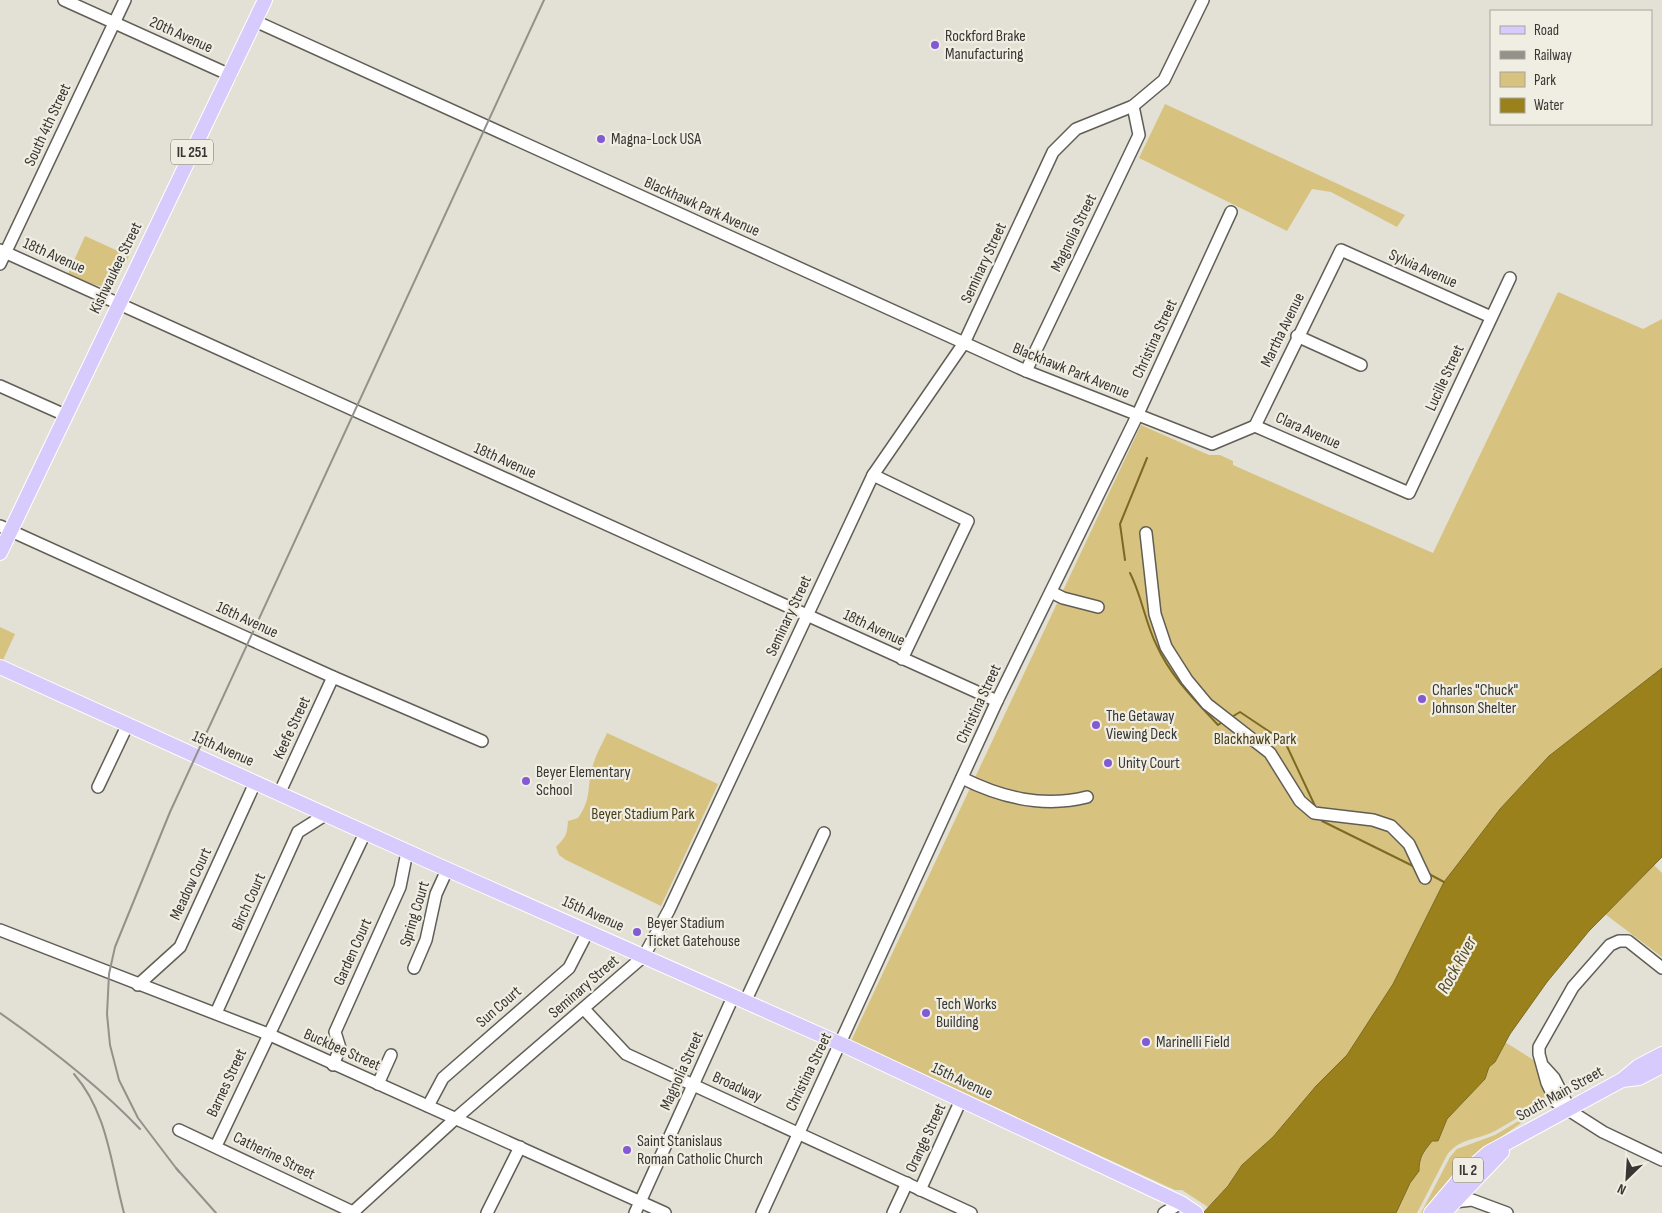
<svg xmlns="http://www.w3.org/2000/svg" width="1662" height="1213" font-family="'Sofia Sans Condensed',sans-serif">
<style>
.green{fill:#d7c37f}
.water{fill:#9b811b;stroke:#7d6a22}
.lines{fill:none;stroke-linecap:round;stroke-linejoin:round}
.stream{stroke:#7d6a22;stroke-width:2}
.minor-casing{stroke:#615e56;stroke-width:14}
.major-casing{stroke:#fff;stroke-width:16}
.minor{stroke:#fff;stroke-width:11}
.major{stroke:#d7cafd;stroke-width:14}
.rail{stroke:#93918a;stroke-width:2}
.poi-dot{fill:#825ad4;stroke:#f0ede3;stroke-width:2}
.labels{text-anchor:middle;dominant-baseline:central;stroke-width:4.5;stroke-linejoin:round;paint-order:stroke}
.shield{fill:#f0ede3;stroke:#6e6d67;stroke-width:1}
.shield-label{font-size:15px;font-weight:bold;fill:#373632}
.street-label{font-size:16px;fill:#373632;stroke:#f0ede3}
.poi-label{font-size:16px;fill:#373632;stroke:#f0ede3;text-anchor:start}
.park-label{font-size:16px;fill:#473c14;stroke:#f0ede3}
.water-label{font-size:18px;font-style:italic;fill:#564b24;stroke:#f0ede3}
</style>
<rect width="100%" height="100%" fill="#e3e0d6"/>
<g class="green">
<path d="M1165,104L1405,215L1397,227L1331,192L1312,189L1287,231L1139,158Z"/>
<path d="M85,236L129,256C109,297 105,289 68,274Z"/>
<path d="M1558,292L1643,329L1662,319V668L1549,756L1500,809L1444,882L1393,984L1347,1055L1316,1086L1273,1137L1242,1165L1228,1186L1208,1207L1182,1190H1175L851,1041L1141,425L1209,455H1220L1233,461V465L1433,553Z"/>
<path d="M0,627L15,634L3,660L0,659Z"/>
<path d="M607,733L718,784L661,906L566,860L559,855L556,847C566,837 567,835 568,821L578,818C593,798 586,783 594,762C597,752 603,743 607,733Z"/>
<path d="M1654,865L1662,873V957L1605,914Z"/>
<path d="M1505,1042L1535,1061L1549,1099C1531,1109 1513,1121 1495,1131C1478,1140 1459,1138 1447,1155L1417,1213H1396L1410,1183L1419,1171L1418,1163L1432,1141H1438L1447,1119L1485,1079L1489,1067L1495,1062Z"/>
<path d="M1548,1104L1477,1154L1423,1213H1421L1450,1157L1457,1149L1495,1135Z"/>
</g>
<path class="water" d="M1662,668V857L1589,931L1547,982L1510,1034L1495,1062L1489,1067L1485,1079L1447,1119L1438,1141H1432C1423,1153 1419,1157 1419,1171L1410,1183L1396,1213H1203L1228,1186L1242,1165L1273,1137L1316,1086L1347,1055L1393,984L1444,882L1500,809L1549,756Z"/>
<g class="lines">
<g class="stream">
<path d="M1125,560L1120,524L1147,458"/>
<path d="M1130,573C1142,596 1145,623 1157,646C1171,677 1195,700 1218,725L1224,721"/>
<path d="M1230,718L1240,712L1285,742L1316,808"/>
<path d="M1322,821L1415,867"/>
<path d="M1429,874L1444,882"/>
</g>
<g class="minor-casing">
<g id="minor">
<path d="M64,0L230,75"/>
<path d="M255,21L1026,371L1212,444L1255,426L1409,493L1510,278"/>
<path d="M0,250L997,701"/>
<path d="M0,264L125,0"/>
<path d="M1297,336L1361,365"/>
<path d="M1026,371L1139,135L1133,106"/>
<path d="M0,386L65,415"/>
<path d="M1255,426L1341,250L1491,317"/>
<path d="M873,475L968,521L902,659"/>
<path d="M0,526L333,677L482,741"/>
<path d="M1146,533L1155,614L1166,647L1187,680L1207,704L1270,753L1300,801L1314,813L1373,820L1391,826L1409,844L1425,878"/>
<path d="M1051,592L1063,598L1098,607"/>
<path d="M962,778C1002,798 1043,808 1087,797"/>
<path d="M98,787L127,726"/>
<path d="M279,794L333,677"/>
<path d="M0,930L268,1034L665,1213"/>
<path d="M414,968L426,940L436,894L447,870"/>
<path d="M1662,968L1628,941H1619L1610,945L1573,987L1539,1047V1054L1547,1083L1556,1102L1603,1132L1662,1160"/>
<path d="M138,985L180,947L255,783"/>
<path d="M745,1002L824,833"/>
<path d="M584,1009L626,1054L971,1213"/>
<path d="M216,1013L298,832L325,815"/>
<path d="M333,1065L340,1048L335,1032L400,887L407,852"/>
<path d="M1544,1067L1554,1078L1569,1108"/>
<path d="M378,1084L391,1055"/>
<path d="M428,1106L443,1078L569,968L588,931"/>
<path d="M179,1130L355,1213"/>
<path d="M216,1146L365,833"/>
<path d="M920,1190L961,1100"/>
<path d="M1454,1202L1472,1200L1507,1213"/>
<path d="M352,1213L455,1119L644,956L669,910L873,475L964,343L1053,152L1076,129L1133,106L1164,80L1203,0"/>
<path d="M487,1213L520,1147"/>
<path d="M635,1213L733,997"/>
<path d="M762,1213L997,701L1137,416L1231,212"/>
<path d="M893,1213L907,1183"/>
<path d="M1164,1213L1181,1203"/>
</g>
</g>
<g class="major-casing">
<g id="major">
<path d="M0,553L265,0"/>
<path d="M0,667L426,860L850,1048L1181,1203L1196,1213"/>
<path d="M1622,1080L1639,1078L1662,1066"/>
<path d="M1431,1213L1464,1174L1488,1153L1622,1080L1639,1066L1662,1054"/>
<path d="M1444,1213L1502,1152"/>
</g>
</g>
<use href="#minor" class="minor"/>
<use href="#major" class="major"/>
<g class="rail">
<path d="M0,1013C50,1048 98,1085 140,1129"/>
<path d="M74,1074C108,1113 111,1165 124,1213"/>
<path d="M176,1168L216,1213"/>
<path d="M179,1172L138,1118L119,1080L110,1045L107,1014L109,974L115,947L170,812L544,0"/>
</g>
</g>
<g class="poi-dot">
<circle cx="935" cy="45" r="5"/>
<circle cx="601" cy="139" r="5"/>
<circle cx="1422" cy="699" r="5"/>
<circle cx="1096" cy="725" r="5"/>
<circle cx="1108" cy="763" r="5"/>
<circle cx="526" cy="781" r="5"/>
<circle cx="637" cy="932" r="5"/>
<circle cx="926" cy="1013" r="5"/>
<circle cx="1146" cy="1042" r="5"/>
<circle cx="627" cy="1150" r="5"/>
</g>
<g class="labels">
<g class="shield">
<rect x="171" y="139.5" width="42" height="25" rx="4"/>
<rect x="1453" y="1157.5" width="30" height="25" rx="4"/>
</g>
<g class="shield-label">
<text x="192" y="152">IL 251</text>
<text x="1468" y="1170">IL 2</text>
</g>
<g class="street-label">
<text transform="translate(181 35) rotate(24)">20th Avenue</text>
<text transform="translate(48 125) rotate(-65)">South 4th Street</text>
<text transform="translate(702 207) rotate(24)">Blackhawk Park Avenue</text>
<text transform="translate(1074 233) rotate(-64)">Magnolia Street</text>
<text transform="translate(54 256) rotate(24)">18th Avenue</text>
<text transform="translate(984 263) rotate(-65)">Seminary Street</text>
<text transform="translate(116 268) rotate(-64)">Kishwaukee Street</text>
<text transform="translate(1423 269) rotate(24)">Sylvia Avenue</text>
<text transform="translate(1283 330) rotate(-64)">Martha Avenue</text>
<text transform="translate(1155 339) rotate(-65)">Christina Street</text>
<text transform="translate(1071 371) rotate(22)">Blackhawk Park Avenue</text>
<text transform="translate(1445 378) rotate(-65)">Lucille Street</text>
<text transform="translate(1308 431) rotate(24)">Clara Avenue</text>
<text transform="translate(505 461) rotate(24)">18th Avenue</text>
<text transform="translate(789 616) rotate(-65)">Seminary Street</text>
<text transform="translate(247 620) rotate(25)">16th Avenue</text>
<text transform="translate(874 628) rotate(25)">18th Avenue</text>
<text transform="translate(979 704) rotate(-65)">Christina Street</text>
<text transform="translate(292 728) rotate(-65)">Keefe Street</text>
<text transform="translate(223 749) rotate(24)">15th Avenue</text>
<text transform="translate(191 884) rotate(-65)">Meadow Court</text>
<text transform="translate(249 902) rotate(-66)">Birch Court</text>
<text transform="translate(415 914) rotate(-73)">Spring Court</text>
<text transform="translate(593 914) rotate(24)">15th Avenue</text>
<text transform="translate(353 952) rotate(-66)">Garden Court</text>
<text transform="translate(584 987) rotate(-41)">Seminary Street</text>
<text transform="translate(499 1007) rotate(-41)">Sun Court</text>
<text transform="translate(342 1050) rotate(24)">Buckbee Street</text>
<text transform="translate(682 1071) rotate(-66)">Magnolia Street</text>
<text transform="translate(809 1072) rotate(-64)">Christina Street</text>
<text transform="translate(962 1081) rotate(25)">15th Avenue</text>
<text transform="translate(227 1083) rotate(-65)">Barnes Street</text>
<text transform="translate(737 1087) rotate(24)">Broadway</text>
<text transform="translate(1560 1094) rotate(-29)">South Main Street</text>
<text transform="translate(926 1138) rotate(-65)">Orange Street</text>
<text transform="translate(274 1156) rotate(26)">Catherine Street</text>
</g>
<g class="poi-label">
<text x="945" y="36">Rockford Brake<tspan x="945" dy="18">Manufacturing</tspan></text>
<text x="611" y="139">Magna-Lock USA</text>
<text x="1432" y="690">Charles "Chuck"<tspan x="1432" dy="18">Johnson Shelter</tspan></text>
<text x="1106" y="716">The Getaway<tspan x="1106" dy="18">Viewing Deck</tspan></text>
<text x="1118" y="763">Unity Court</text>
<text x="536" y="772">Beyer Elementary<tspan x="536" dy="18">School</tspan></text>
<text x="647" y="923">Beyer Stadium<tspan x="647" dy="18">Ticket Gatehouse</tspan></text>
<text x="936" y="1004">Tech Works<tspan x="936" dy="18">Building</tspan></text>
<text x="1156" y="1042">Marinelli Field</text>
<text x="637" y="1141">Saint Stanislaus<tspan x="637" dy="18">Roman Catholic Church</tspan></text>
</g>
<g class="park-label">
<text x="1255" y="739">Blackhawk Park</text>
<text x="643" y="814">Beyer Stadium Park</text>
</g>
<g class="water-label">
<text transform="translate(1457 965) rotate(-61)">Rock River</text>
</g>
</g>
<rect x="1490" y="10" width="162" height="115" fill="#f0ede3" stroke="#a6a49c"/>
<rect x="1500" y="26" width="25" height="8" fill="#d7cafd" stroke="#a6a49c"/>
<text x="1534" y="35" font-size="15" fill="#373632">Road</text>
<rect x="1500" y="51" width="25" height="8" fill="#93918a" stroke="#a6a49c"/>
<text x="1534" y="60" font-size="15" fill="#373632">Railway</text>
<rect x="1500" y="72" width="25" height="15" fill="#d7c37f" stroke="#a6a49c"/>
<text x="1534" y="85" font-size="15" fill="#373632">Park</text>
<rect x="1500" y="98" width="25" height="15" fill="#9b811b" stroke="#a6a49c"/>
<text x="1534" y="110" font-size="15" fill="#373632">Water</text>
<g transform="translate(1627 1178) rotate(205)" stroke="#f0ede3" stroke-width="4" paint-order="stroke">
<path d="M0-4L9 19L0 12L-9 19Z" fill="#373632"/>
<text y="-8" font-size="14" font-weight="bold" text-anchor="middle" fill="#373632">N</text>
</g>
</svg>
